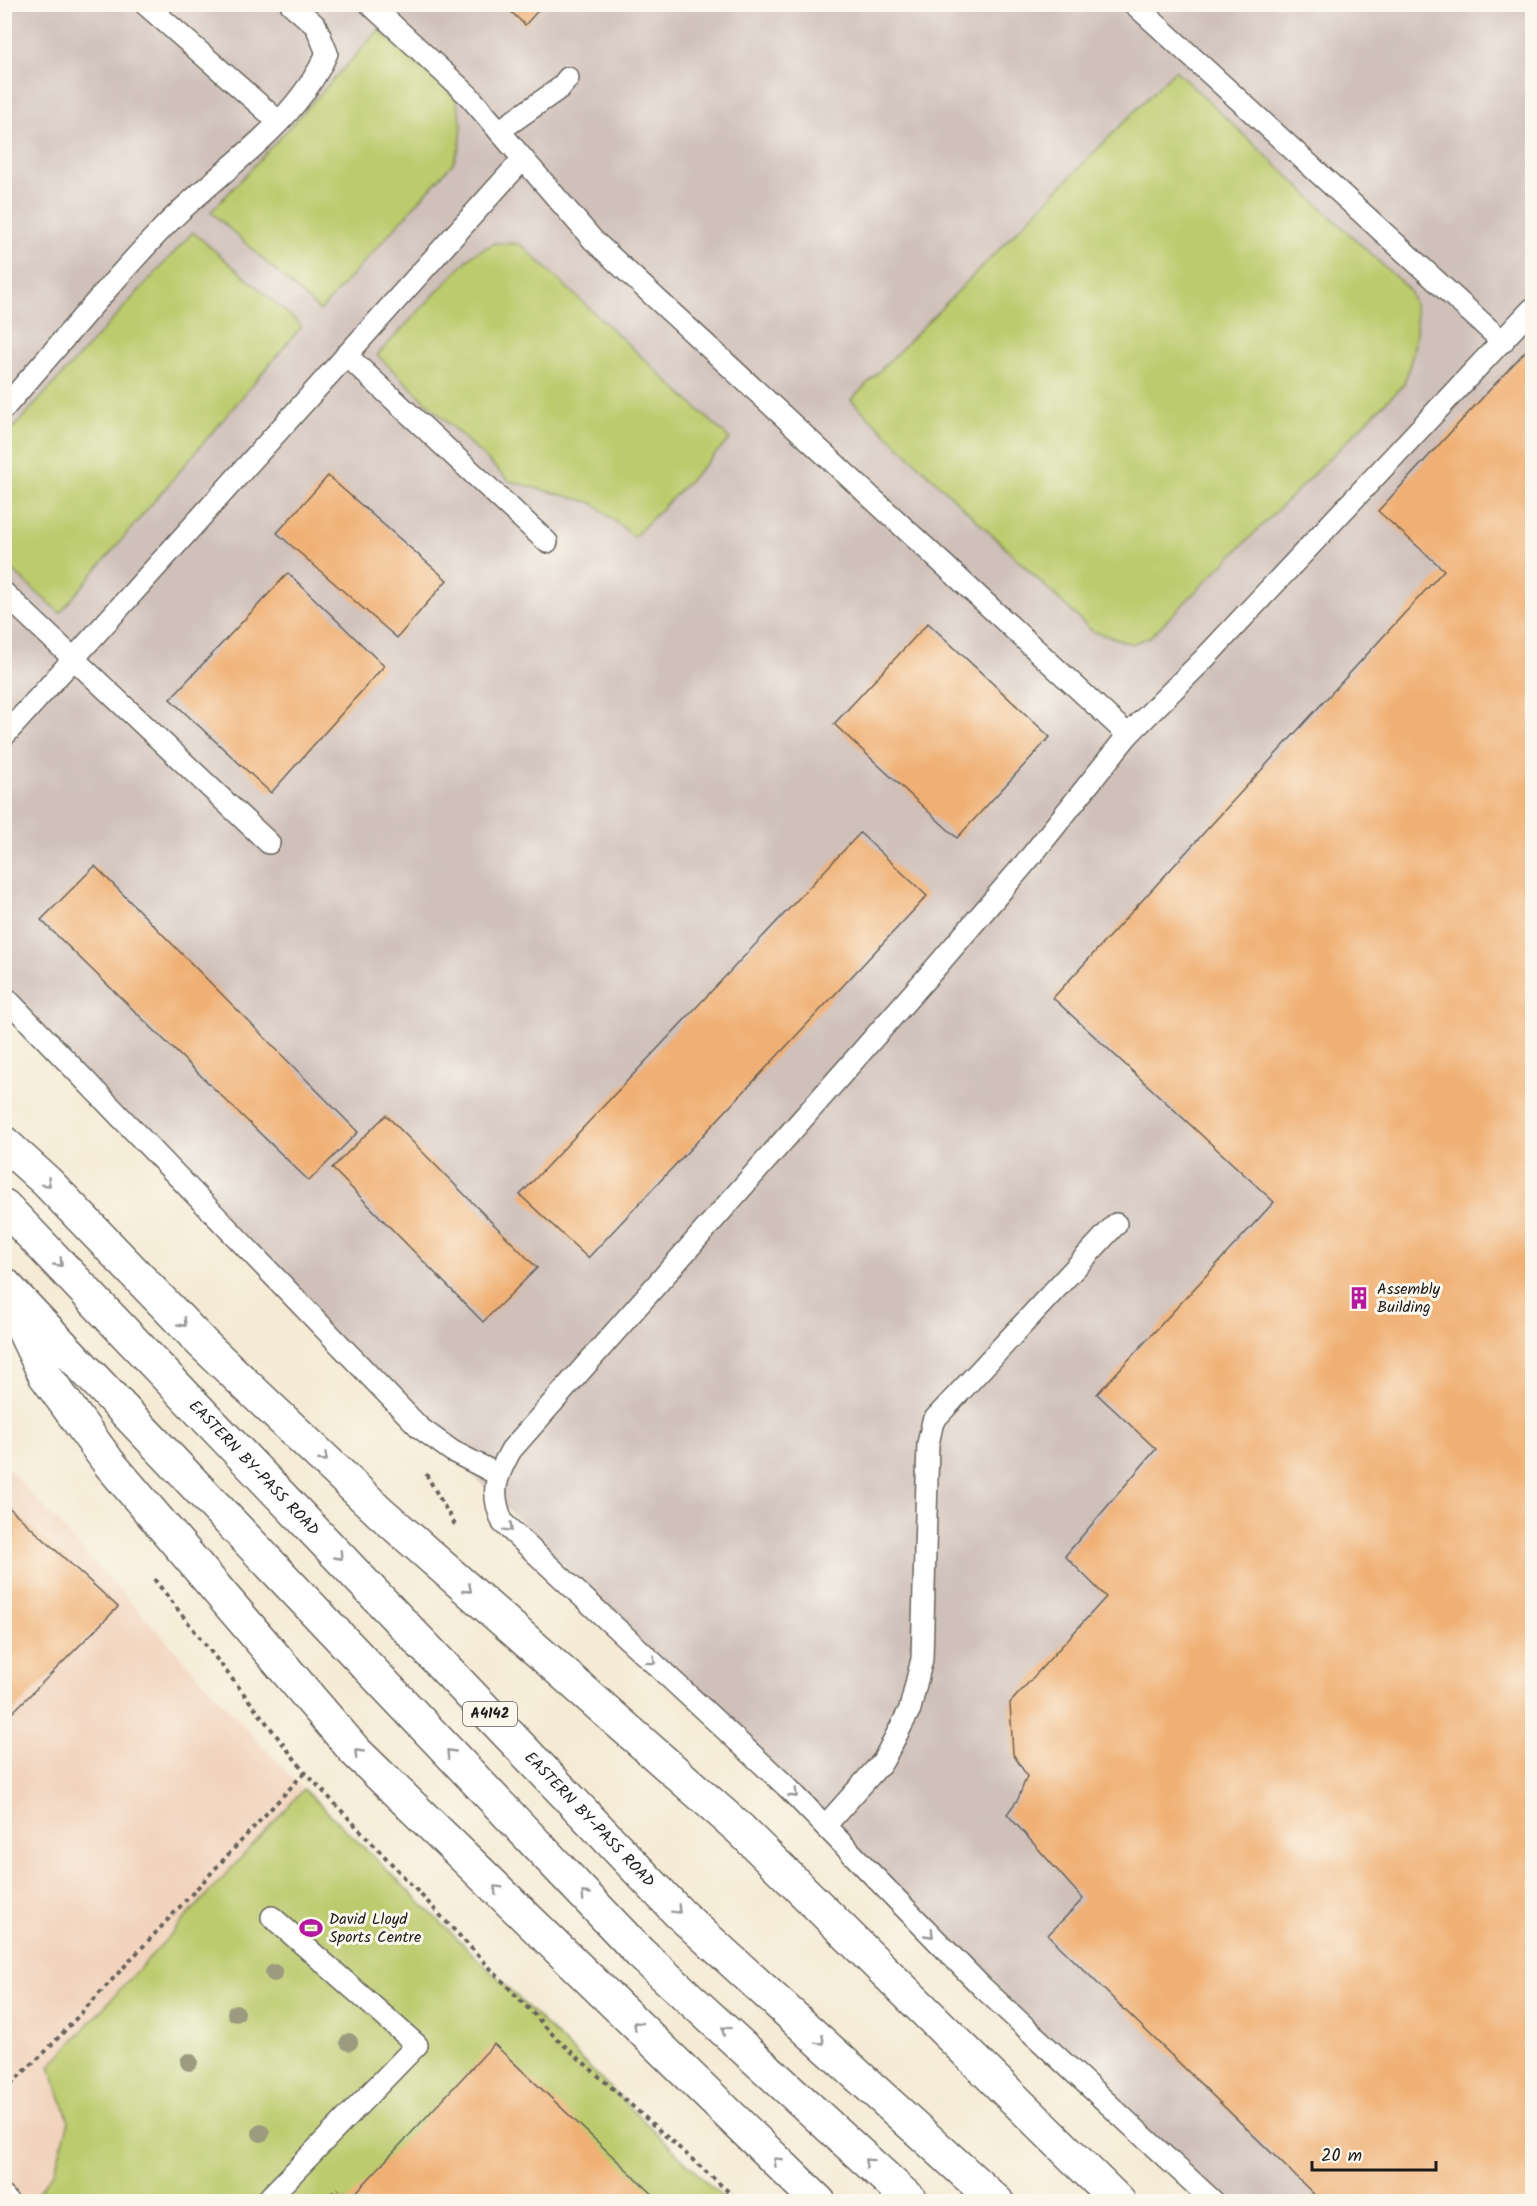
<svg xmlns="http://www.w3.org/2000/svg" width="1537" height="2206" font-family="Kalam,sans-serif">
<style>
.built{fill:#f2d4be}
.industrial{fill:#cfc0ba}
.green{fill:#bccb6d;stroke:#6c7444;stroke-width:1.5}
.building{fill:#f0b074}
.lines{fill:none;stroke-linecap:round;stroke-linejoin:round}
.service-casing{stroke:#68645d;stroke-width:24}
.trunk-casing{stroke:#68645d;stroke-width:36}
.path{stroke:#68645d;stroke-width:4;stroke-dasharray:4.5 4.5;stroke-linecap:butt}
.service{stroke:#fff;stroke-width:21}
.trunk{stroke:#fff;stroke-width:33}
.tree{fill:#9c9b7f}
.oneway{stroke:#999}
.labels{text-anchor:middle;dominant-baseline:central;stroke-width:6;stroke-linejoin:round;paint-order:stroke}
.shield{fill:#fbf7ec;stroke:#5f5e5a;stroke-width:1.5}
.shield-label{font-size:15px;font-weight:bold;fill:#1c1c1c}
.poi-label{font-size:16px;fill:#1c1c1c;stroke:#fbf7ec;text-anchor:start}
.street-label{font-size:16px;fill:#1c1c1c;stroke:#fbf7ec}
</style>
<rect width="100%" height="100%" fill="#fbf7ec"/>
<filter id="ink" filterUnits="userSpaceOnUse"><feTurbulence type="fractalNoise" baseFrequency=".0167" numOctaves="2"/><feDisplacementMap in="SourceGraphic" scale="12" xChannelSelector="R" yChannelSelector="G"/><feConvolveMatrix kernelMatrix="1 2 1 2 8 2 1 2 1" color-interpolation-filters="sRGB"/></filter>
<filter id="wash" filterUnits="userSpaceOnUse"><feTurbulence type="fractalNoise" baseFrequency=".008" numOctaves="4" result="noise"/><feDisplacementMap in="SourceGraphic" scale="24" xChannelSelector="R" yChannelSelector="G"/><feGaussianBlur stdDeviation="1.35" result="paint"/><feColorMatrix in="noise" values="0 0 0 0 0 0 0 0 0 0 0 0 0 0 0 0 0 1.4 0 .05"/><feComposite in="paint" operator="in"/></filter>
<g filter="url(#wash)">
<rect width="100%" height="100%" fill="#f5ebd5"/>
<path class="built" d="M4,1464L284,1769L536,2031L718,2201H5Z"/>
<path class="industrial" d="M4,5H1532V2201H1203L826,1828L5,1007Z"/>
<g class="green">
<path d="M379,30L456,99L462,125L460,146L453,163L320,311L211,212Z"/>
<path d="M1175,70L1389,271C1395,277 1405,284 1409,291C1424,320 1413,356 1404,384L1151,636L1132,644L1092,631L851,400Z"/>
<path d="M193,232L302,326L60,613L5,564V437Z"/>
<path d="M495,243L520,244L730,439L634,537L593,503L509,481L377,355L473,254Z"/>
<path d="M304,1789L726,2201L30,2202L54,2172L69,2121L50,2066Z"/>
</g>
<g id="blocks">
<g class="building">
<path d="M503,4H544L525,25Z"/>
<path d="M1532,344V2202H1322L1048,1935L1083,1899L1007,1814L1018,1799L1027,1776L1013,1754L1010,1703L1106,1597L1065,1556L1156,1449L1097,1394L1274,1202L1053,998L1444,570L1378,511Z"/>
<path d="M328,476L447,580L397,638L277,533Z"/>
<path d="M288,573L384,666L271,793L170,699Z"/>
<path d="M928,623L1050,737L957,838L834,724Z"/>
<path d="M860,833L927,896L588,1258L520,1195Z"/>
<path d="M95,866L358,1132L309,1181L41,920Z"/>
<path d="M386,1115L537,1268L483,1322L332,1168Z"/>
<path d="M4,1503L118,1607L4,1721Z"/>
<path d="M494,2044L661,2202H347Z"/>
</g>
</g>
</g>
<g filter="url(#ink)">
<use href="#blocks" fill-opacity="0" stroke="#68645d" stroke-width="1.5"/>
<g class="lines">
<g class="service-casing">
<g id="service">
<path d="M145,4L278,121"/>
<path d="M370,4L469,96L593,240L1128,735"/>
<path d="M1134,4L1503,342"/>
<path d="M499,131L560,88L568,78"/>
<path d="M346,355L547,542"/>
<path d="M4,408C57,348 107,286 162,229C216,172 294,128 327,53L316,26L291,4"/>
<path d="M4,593L269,843"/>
<path d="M4,736L523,159"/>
<path d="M4,996L420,1428L452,1451L497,1474"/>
<path d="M825,1826L883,1761L910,1709L922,1659L928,1444L933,1421L1116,1224"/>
<path d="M4,2197L8,2202"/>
<path d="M265,2202L417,2045L272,1917"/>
<path d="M1214,2202L982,1987L786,1786L503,1523C490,1492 495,1479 511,1450L937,966L1032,855L1128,735L1204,659L1532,309"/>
</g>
</g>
<g class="trunk-casing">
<g id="trunk">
<path d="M4,1143L47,1182L202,1343L380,1512L740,1829L1119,2202"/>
<path id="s1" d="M4,1206L679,1913L997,2202"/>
<path d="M4,1284L640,1953L912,2202"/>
<path d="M11,1304L45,1375L109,1463L355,1751L819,2202"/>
</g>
</g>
<g class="path">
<path d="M426,1474L455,1525"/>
<path d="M154,1579L305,1772L557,2039L740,2202"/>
<path d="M4,2090L44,2053L305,1772"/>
<path d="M325,2202L338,2188"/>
</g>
<use href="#service" class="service"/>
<use href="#trunk" class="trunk"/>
</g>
<g class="tree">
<circle cx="274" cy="1973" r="9"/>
<circle cx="236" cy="2013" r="9"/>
<circle cx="349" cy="2042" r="9"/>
<circle cx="189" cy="2062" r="9"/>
<circle cx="261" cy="2133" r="9"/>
</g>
<defs><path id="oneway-chevron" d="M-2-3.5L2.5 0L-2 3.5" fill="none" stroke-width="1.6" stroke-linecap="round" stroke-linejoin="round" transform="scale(1.5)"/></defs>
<g class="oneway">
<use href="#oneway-chevron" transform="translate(47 1183) rotate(44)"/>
<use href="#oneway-chevron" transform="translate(59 1263) rotate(46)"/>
<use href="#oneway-chevron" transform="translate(183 1323) rotate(46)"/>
<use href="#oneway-chevron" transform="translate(324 1458) rotate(43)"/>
<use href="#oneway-chevron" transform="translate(509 1528) rotate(45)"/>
<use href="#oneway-chevron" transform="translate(339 1556) rotate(46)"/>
<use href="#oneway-chevron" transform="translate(468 1589) rotate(41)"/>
<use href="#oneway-chevron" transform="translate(652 1661) rotate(43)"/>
<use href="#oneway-chevron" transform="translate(358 1753) rotate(-134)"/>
<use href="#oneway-chevron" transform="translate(450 1753) rotate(-134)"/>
<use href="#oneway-chevron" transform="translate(794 1794) rotate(46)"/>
<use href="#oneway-chevron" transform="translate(497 1889) rotate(-136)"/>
<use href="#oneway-chevron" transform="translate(585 1895) rotate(-134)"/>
<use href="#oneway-chevron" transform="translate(677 1910) rotate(45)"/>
<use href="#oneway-chevron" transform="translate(930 1934) rotate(46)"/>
<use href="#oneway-chevron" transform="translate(637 2025) rotate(-136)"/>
<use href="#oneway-chevron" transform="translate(725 2030) rotate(-138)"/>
<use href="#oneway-chevron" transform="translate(821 2041) rotate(42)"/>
<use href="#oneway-chevron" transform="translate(777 2161) rotate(-136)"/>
<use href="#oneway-chevron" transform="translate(868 2162) rotate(-138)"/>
</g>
</g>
<defs>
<g id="building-bare" transform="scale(1.8)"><path d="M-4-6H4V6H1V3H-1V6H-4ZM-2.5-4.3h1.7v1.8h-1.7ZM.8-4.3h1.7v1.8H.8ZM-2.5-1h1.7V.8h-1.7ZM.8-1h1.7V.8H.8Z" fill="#b5179e" stroke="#fbf7ec" stroke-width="2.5" paint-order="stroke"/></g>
<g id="stadium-bare" transform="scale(1.8)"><path d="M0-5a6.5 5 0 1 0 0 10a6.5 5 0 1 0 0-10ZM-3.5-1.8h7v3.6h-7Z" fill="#b5179e" stroke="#fbf7ec" stroke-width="2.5" paint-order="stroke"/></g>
</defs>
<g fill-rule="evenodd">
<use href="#building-bare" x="1359" y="1298"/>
<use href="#stadium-bare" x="311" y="1928"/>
</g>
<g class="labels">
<rect class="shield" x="463" y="1702" width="54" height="24" rx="4.5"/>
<g class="shield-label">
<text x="490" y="1714">A4142</text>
</g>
<g class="poi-label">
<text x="1377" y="1289">Assembly<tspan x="1377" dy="18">Building</tspan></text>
<text x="329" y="1919">David Lloyd<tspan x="329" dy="18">Sports Centre</tspan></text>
</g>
<g class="street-label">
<text stroke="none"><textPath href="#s1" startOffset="362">EASTERN BY-PASS ROAD</textPath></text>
<text stroke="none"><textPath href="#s1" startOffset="848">EASTERN BY-PASS ROAD</textPath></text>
</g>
</g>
<rect width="1537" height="2206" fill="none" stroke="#fbf7ec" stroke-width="24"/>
<path d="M1312 2161v9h124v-9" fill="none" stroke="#1c1c1c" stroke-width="3"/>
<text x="1321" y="2161" font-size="18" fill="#1c1c1c" stroke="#fbf7ec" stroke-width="4.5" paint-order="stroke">20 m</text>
</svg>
